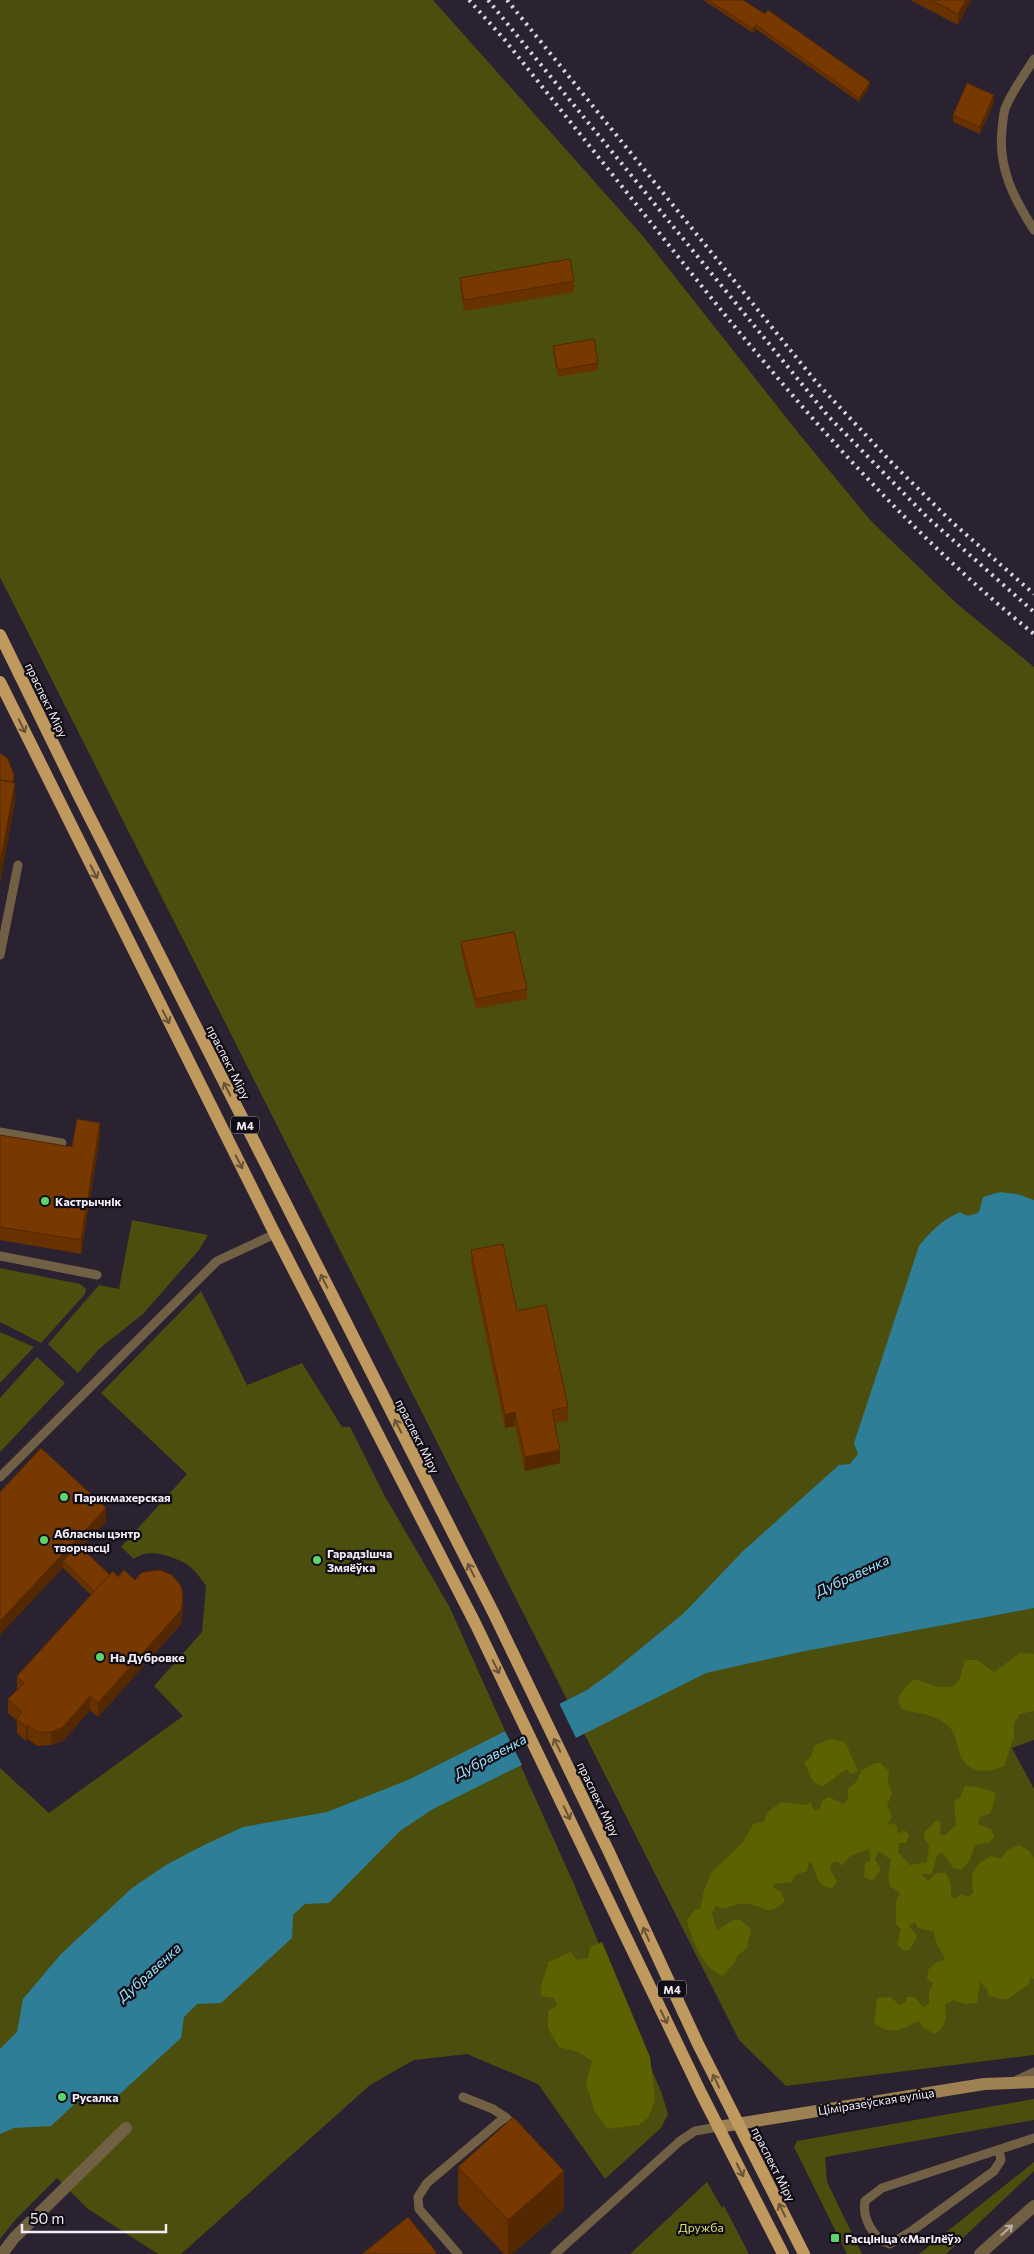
<svg xmlns="http://www.w3.org/2000/svg" width="1034" height="2254" font-family="Commissioner,sans-serif">
<style>
.green{fill:#4b4e0d}
.forest{fill:#5d6100}
.water{fill:#2f7e98}
.pier{fill:#2a2231}
.lines{fill:none;stroke-linecap:round;stroke-linejoin:round}
.lane{stroke:#726044;stroke-width:9}
.street{stroke:#726044;stroke-width:12}
.secondary{stroke:#9d8152;stroke-width:12}
.primary{stroke:#bf995d;stroke-width:12}
.rail{stroke:#d9d4de;stroke-width:4;stroke-dasharray:2.5 5;stroke-linecap:butt}
.wall{fill:#673100}
.shaded-wall{fill:#542800}
.building{fill:#783900;stroke:#542800}
.oneway{stroke:#685338}
.oneway2{stroke:#b8aea6}
.poi-dot{fill:#5ed56c;stroke:#110d14;stroke-width:2}
.labels{text-anchor:middle;dominant-baseline:central;stroke-width:4.5;stroke-linejoin:round;paint-order:stroke}
.shield{fill:#110d14;stroke:#aeaab3;stroke-width:1}
.shield-label{font-size:11px;font-weight:bold;fill:#f2edf7}
.street-label{font-size:12px;fill:#f2edf7;stroke:#110d14}
.poi-label{font-size:12px;font-weight:bold;fill:#f2edf7;stroke:#110d14;text-anchor:start}
.park-label{font-size:12px;fill:#d9e171;stroke:#110d14}
.water-label{font-size:14px;font-style:italic;fill:#9ae4ff;stroke:#110d14}
</style>
<rect width="100%" height="100%" fill="#2a2231"/>
<g class="green">
<path d="M0,0H433L642,235L800,435L871,521L956,603L1034,667V1740L1012,1748L1034,1789V2055L786,2086L739,2040L0,577Z"/>
<path d="M132,1220L208,1235L199,1250L143,1314L99,1349L78,1373L48,1344L99,1285L119,1289Z"/>
<path d="M0,1268L80,1284L86,1289L85,1294L41,1343L0,1322Z"/>
<path d="M201,1291L247,1385L302,1363L342,1427H350L383,1493L449,1606L573,1882L662,2094L668,2114L661,2128L605,2179L538,2084L467,2054L414,2060L370,2085L181,2254H158L88,2209L57,2178L16,2219L0,2239V1768L49,1813L183,1716L154,1686L202,1632L206,1586C201,1579 195,1570 188,1565C173,1556 148,1547 134,1559L121,1547L187,1474L101,1393Z"/>
<path d="M0,1332L34,1347L0,1383Z"/>
<path d="M37,1357L65,1383L0,1452V1398Z"/>
<path d="M1034,2099V2120L825,2157L827,2182L862,2254H847L794,2147L797,2141Z"/>
<path d="M1034,2162V2171L946,2254H919Z"/>
<path d="M707,2182L722,2208L724,2206L749,2254H630Z"/>
</g>
<g class="forest">
<path d="M1020,1653L1034,1654V1711L1020,1714L1014,1723V1737L1004,1766C991,1772 974,1774 964,1762C957,1753 958,1738 951,1729C938,1714 919,1714 901,1709L898,1699L906,1686L915,1679L938,1687H952L959,1681L965,1660H977L994,1672Z"/>
<path d="M830,1739L845,1742L858,1771L851,1774L847,1769L822,1787L813,1781L804,1762L811,1757L814,1746Z"/>
<path d="M875,1763H880L889,1771L888,1784L892,1793L887,1806L892,1817L887,1825L892,1823L897,1826L898,1834L904,1830L909,1835L906,1843H899L898,1852L910,1865L927,1862L929,1845L924,1838L925,1831L937,1820L941,1823L940,1834L945,1835L956,1825L954,1801L960,1798L965,1786L978,1787L996,1793L991,1813L979,1817L978,1824L991,1829L994,1837L989,1843L975,1845L970,1860L961,1870L953,1868L942,1852L937,1856L932,1874H922L928,1881L936,1873H946L951,1884V1896L955,1899L961,1894L968,1897L973,1893C971,1872 972,1866 991,1856L1001,1859L1007,1850L1019,1845L1029,1851L1034,1858V1979L1030,1978L1029,1984L1006,2000L988,1996L987,1989L980,1982L977,2003L964,2004L954,2000L945,2004C946,2017 947,2026 935,2034L922,2027L919,2021C900,2029 893,2037 874,2023L877,1998L891,1997L899,2005L905,2002L907,1997H915L923,2007L929,2004V1992L933,1983L927,1979L928,1970L934,1964L945,1959L936,1942L934,1932L918,1928L915,1922L909,1926L917,1936L910,1950L903,1951L897,1944L901,1929L896,1924V1902L900,1893L890,1886L888,1878L891,1860L879,1851L875,1859L881,1869L873,1881L864,1877L865,1863L871,1860L869,1849L849,1857L842,1866L838,1861L832,1863L830,1869L837,1882L832,1888C813,1887 819,1870 809,1861L807,1871L795,1875L792,1882L774,1884L773,1887L781,1892L785,1901C768,1917 768,1908 750,1904C740,1902 731,1906 723,1909L715,1906L712,1914L717,1930L733,1920H740L751,1929L747,1948L737,1956L735,1962L723,1976C705,1971 690,1938 687,1920L695,1910L700,1909L704,1890L712,1872L743,1842L753,1824L763,1822L768,1812L781,1802L806,1805L811,1802L814,1811L820,1808L822,1801L829,1797L843,1804L848,1799V1789L857,1781L861,1771Z"/>
<path d="M602,1942L650,2057L655,2100L648,2118L639,2125L607,2129L595,2112L586,2083L592,2061L578,2052L559,2047L548,2028V2011L557,2005L554,1998L541,1996C539,1983 547,1975 548,1962L571,1952L577,1960L588,1958L590,1947Z"/>
</g>
<path class="water" d="M1000,1192L1017,1194L1034,1200V1608L800,1652L706,1673L433,1809L400,1831L329,1903L305,1904L293,1915L292,1938L221,2003L197,2004L184,2017L181,2038L111,2102L79,2100L51,2126L14,2128L0,2134V2049L17,2032L23,1999L61,1954L132,1888L166,1865L204,1845L243,1827L327,1812L408,1780L587,1690L612,1672L684,1613L742,1552L839,1465L850,1464L858,1454L854,1443L919,1246C931,1231 942,1220 960,1212C967,1217 971,1216 979,1212L983,1197Z"/>
<path class="pier" d="M558,1701L577,1740L523,1767L504,1729Z"/>
<g class="lines">
<g class="lane">
<path d="M1034,59C1025,74 1010,94 1005,109C1003,115 1003,123 1002,129C998,168 1013,197 1034,230"/>
<path d="M0,955L18,865"/>
<path d="M0,1132L62,1143"/>
<path d="M0,1256L97,1275"/>
<path d="M0,1477L217,1261L275,1234"/>
<path d="M1017,2080L1034,2072"/>
<path d="M463,2097L493,2109L505,2117"/>
<path d="M999,2150L1001,2160L994,2171L913,2230L890,2244C873,2239 862,2218 865,2201L882,2188L1034,2138"/>
<path d="M458,2254L419,2209L418,2197L427,2183L505,2117L518,2128"/>
<path d="M555,2254L680,2141L695,2131L718,2127"/>
</g>
<g class="street">
<path d="M2,2254L14,2238L126,2128"/>
<path d="M980,2254L1034,2206"/>
</g>
<path class="secondary" d="M718,2127L984,2084L1034,2082"/>
<g class="primary">
<path d="M0,635L78,794L494,1614L609,1852L698,2044L804,2254"/>
<path d="M0,682L275,1234L475,1623L701,2093L783,2254"/>
</g>
<g class="rail">
<path d="M469,0L504,39C560,109 616,179 672,249C782,387 896,523 1034,634"/>
<path d="M488,0L828,416L927,517L1034,612"/>
<path d="M507,0L817,383L893,464L953,523L1034,594"/>
</g>
</g>
<g class="wall">
<path d="M703,0H743L870,86L859,102L756,29L753,33Z"/>
<path d="M910,0H971L958,25Z"/>
<path d="M994,102L980,134L953,122V115Z"/>
<path d="M460,278L574,281V292L464,311L460,288Z"/>
<path d="M553,346L598,363V370L558,377L553,353Z"/>
<path d="M461,942L527,989V999L476,1009L461,952Z"/>
<path d="M0,1135L72,1147L100,1137L81,1254L0,1240Z"/>
<path d="M471,1250L517,1311L568,1407V1421L555,1423L560,1463L525,1471L515,1426L505,1428L471,1264Z"/>
<path d="M0,1492L106,1522L81,1548L110,1575L135,1580L183,1611L181,1624L98,1717L90,1710L63,1741L51,1745L37,1746L28,1739L26,1741L17,1733V1721L8,1713V1699L17,1690V1676L91,1595L63,1568Z"/>
<path d="M458,2167L564,2209L512,2254H504L458,2205Z"/>
</g>
<g class="shaded-wall">
<path d="M966,0H971L958,25V14Z"/>
<path d="M756,25V29L753,33V29Z"/>
<path d="M870,82V86L859,102V98Z"/>
<path d="M994,95V102L980,134V127Z"/>
<path d="M15,783V802L0,884V864Z"/>
<path d="M100,1123V1137L81,1254V1240Z"/>
<path d="M515,1412V1426L505,1428V1415Z"/>
<path d="M560,1450V1463L525,1471V1457Z"/>
<path d="M106,1508V1522L66,1564L63,1561V1568L0,1635V1621Z"/>
<path d="M183,1597V1611L181,1624L98,1717V1703Z"/>
<path d="M90,1696V1710L63,1741L51,1745V1732Z"/>
<path d="M28,1725V1739L26,1741V1727Z"/>
<path d="M564,2171V2209L512,2254H508V2220Z"/>
</g>
<g class="building">
<path d="M708,0H743L765,14L768,10L870,82L859,98L756,25L753,29Z"/>
<path d="M931,0H966L958,14Z"/>
<path d="M967,83L994,95L980,127L953,115Z"/>
<path d="M570,259L574,281L464,300L460,278Z"/>
<path d="M594,339L598,363L558,370L553,346Z"/>
<path d="M0,753L8,759L14,775L13,782L0,780Z"/>
<path d="M0,780L15,783L0,864Z"/>
<path d="M514,932L527,989L476,999L461,942Z"/>
<path d="M77,1119L100,1123L81,1240L0,1227V1135L72,1147Z"/>
<path d="M503,1244L517,1311L546,1305L568,1407L552,1410L560,1450L525,1457L515,1412L505,1415L471,1250Z"/>
<path d="M41,1448L106,1508L0,1621V1492Z"/>
<path d="M78,1545L110,1575L95,1592L63,1561Z"/>
<path d="M124,1570L135,1580L141,1573L150,1571L160,1570L172,1575L181,1586L183,1597L181,1610L98,1703L90,1696L63,1727L51,1732H37L28,1725L26,1727L17,1719L22,1712L8,1699L24,1683L17,1676L113,1571L118,1577Z"/>
<path d="M513,2117L564,2171L508,2220L458,2167Z"/>
<path d="M408,2217L437,2253L435,2254H362Z"/>
</g>
<defs><path id="oneway-shaft" d="M-6 0H5M1.5-3L5.5 0L1.5 3" fill="none" stroke-width="1.6" stroke-linecap="round" stroke-linejoin="round" transform="scale(1.25)"/></defs>
<g class="oneway">
<use href="#oneway-shaft" transform="translate(22 726) rotate(64)"/>
<use href="#oneway-shaft" transform="translate(94 872) rotate(63)"/>
<use href="#oneway-shaft" transform="translate(166 1017) rotate(63)"/>
<use href="#oneway-shaft" transform="translate(227 1089) rotate(-117)"/>
<use href="#oneway-shaft" transform="translate(239 1162) rotate(63)"/>
<use href="#oneway-shaft" transform="translate(324 1281) rotate(-117)"/>
<use href="#oneway-shaft" transform="translate(398 1426) rotate(-117)"/>
<use href="#oneway-shaft" transform="translate(471 1570) rotate(-117)"/>
<use href="#oneway-shaft" transform="translate(496 1667) rotate(64)"/>
<use href="#oneway-shaft" transform="translate(557 1745) rotate(-116)"/>
<use href="#oneway-shaft" transform="translate(567 1813) rotate(64)"/>
<use href="#oneway-shaft" transform="translate(646 1934) rotate(-114)"/>
<use href="#oneway-shaft" transform="translate(664 2017) rotate(64)"/>
<use href="#oneway-shaft" transform="translate(716 2081) rotate(-116)"/>
<use href="#oneway-shaft" transform="translate(740 2170) rotate(63)"/>
<use href="#oneway-shaft" transform="translate(782 2210) rotate(-117)"/>
</g>
<use class="oneway2" href="#oneway-shaft" transform="translate(1007 2230) rotate(-42)"/>
<g class="poi-dot">
<circle cx="45" cy="1201" r="5"/>
<circle cx="64" cy="1497" r="5"/>
<circle cx="44" cy="1540" r="5"/>
<circle cx="317" cy="1560" r="5"/>
<circle cx="100" cy="1657" r="5"/>
<circle cx="62" cy="2097" r="5"/>
<rect x="830" y="2233" width="10" height="10" rx="2.5"/>
</g>
<g class="labels">
<g class="shield">
<rect x="231" y="1116.5" width="28" height="17" rx="4"/>
<rect x="658" y="1980.5" width="28" height="17" rx="4"/>
</g>
<g class="shield-label">
<text x="245" y="1125">М4</text>
<text x="672" y="1989">М4</text>
</g>
<g class="street-label">
<text transform="translate(47 700) rotate(64)">праспект Міру</text>
<text transform="translate(229 1062) rotate(63)">праспект Міру</text>
<text transform="translate(418 1436) rotate(63)">праспект Міру</text>
<text transform="translate(599 1799) rotate(64)">праспект Міру</text>
<text transform="translate(876 2101) rotate(-9)">Ціміразеўская вуліца</text>
<text transform="translate(774 2164) rotate(63)">праспект Міру</text>
</g>
<g class="poi-label">
<text x="55" y="1201">Кастрычнік</text>
<text x="74" y="1497">Парикмахерская</text>
<text x="54" y="1533">Абласны цэнтр<tspan x="54" dy="14">творчасці</tspan></text>
<text x="327" y="1553">Гарадзішча<tspan x="327" dy="14">Змяёўка</tspan></text>
<text x="110" y="1657">На Дубровке</text>
<text x="72" y="2097">Русалка</text>
<text x="845" y="2238">Гасцініца «Магілёў»</text>
</g>
<g class="park-label">
<text x="701" y="2227">Дружба</text>
</g>
<g class="water-label">
<text transform="translate(852 1575) rotate(-25)">Дубравенка</text>
<text transform="translate(490 1756) rotate(-28)">Дубравенка</text>
<text transform="translate(149 1972) rotate(-42)">Дубравенка</text>
</g>
</g>
<path d="M22 2224v8h144v-8" fill="none" stroke="#f2edf7" stroke-width="2.5"/>
<text x="30" y="2224" font-size="15" fill="#f2edf7" stroke="#110d14" stroke-width="4" paint-order="stroke">50 m</text>
</svg>
